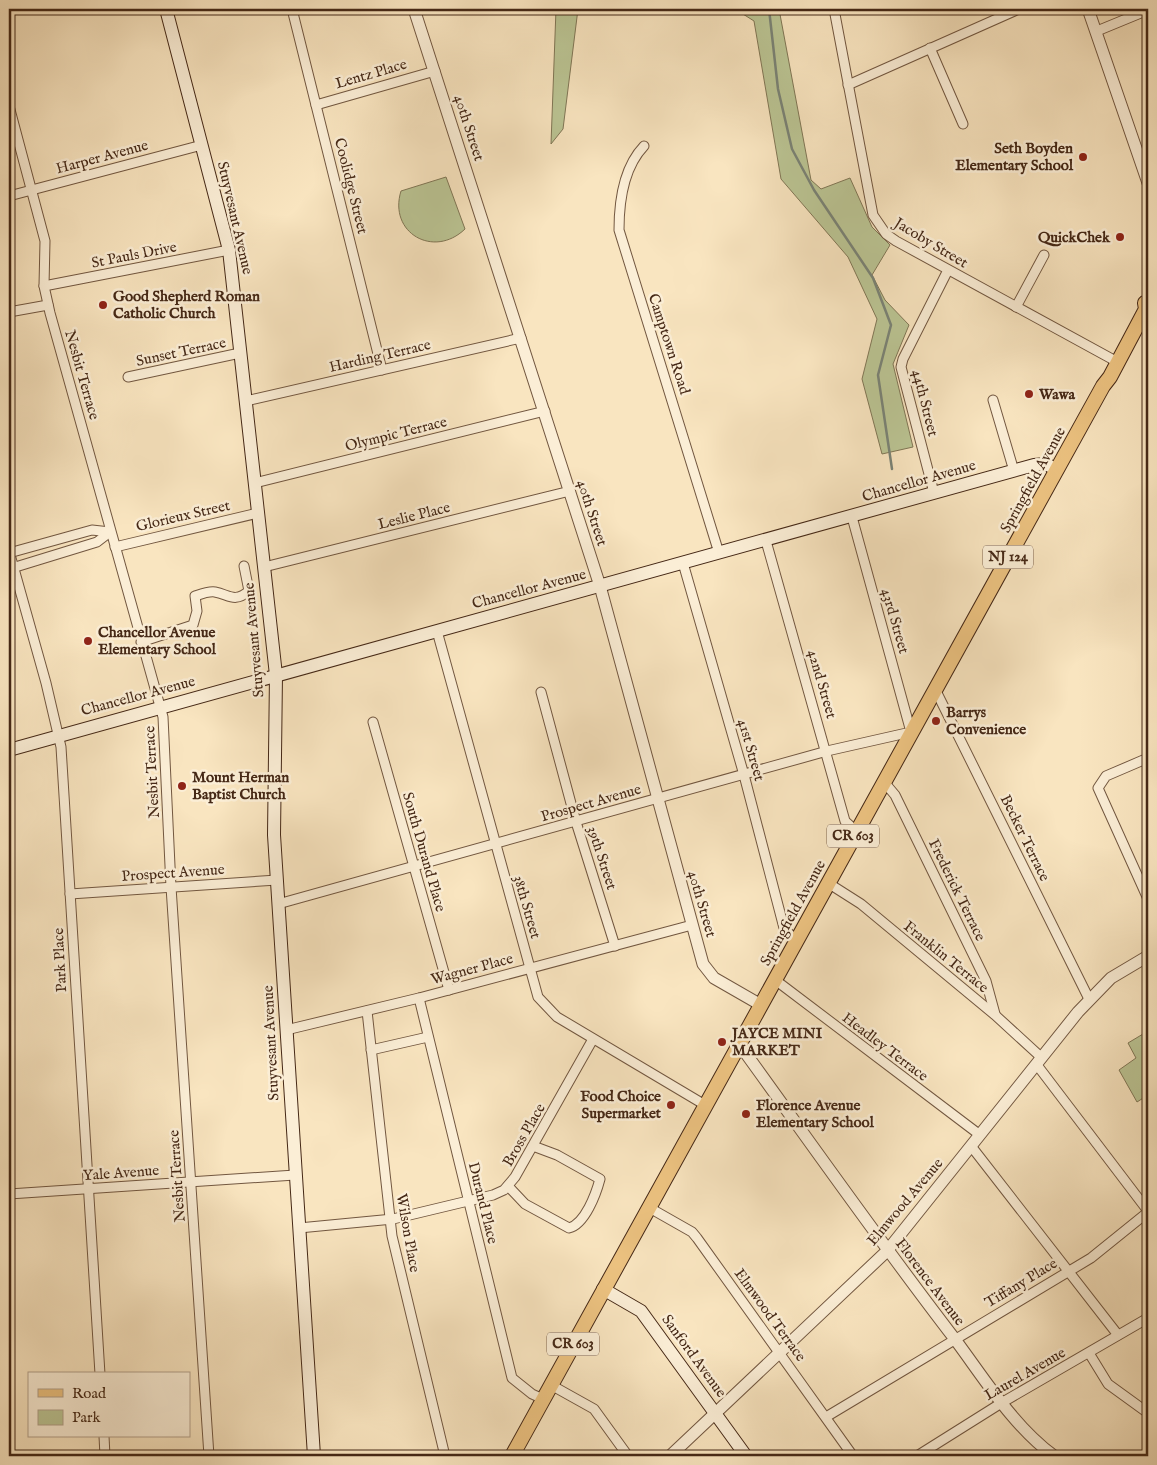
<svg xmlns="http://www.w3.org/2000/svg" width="1157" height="1465" font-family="'IM FELL English',serif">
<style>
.green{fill:#bbc594;stroke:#807655}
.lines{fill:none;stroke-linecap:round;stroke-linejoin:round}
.stream{stroke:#7a8376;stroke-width:2.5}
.minor-casing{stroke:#725740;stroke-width:11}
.tertiary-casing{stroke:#725740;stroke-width:13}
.secondary-casing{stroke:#452816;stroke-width:14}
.primary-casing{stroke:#452816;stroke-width:16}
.minor{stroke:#fbeed6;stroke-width:9}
.tertiary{stroke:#fbeed6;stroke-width:11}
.secondary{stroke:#fbeed6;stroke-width:12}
.primary{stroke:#ecc280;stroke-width:14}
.poi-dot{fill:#8f2418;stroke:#fbeed6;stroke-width:2}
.labels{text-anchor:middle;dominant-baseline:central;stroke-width:5;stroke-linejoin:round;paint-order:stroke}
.shield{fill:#fbeed6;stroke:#7c6350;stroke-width:1}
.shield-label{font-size:14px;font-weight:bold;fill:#452816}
.street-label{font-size:15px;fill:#452816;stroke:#fbeed6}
.poi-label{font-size:15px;font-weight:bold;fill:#452816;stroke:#fbeed6;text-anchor:start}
</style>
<rect width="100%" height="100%" fill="#f9e5c0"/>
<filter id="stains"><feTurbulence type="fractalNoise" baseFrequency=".004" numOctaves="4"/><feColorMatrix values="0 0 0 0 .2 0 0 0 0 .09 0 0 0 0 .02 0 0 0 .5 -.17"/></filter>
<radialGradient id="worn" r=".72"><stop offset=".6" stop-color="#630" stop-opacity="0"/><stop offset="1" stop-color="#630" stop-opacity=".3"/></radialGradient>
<g class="green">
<path d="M556,9H578L563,129L551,144Z"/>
<path d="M735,9H779L811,180L821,189L850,178L872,227L890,245L872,275L885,300L909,325L893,364L913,447L882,454L862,379L877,319L848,257L781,179L754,21Z"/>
<path d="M446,177L465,229C434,259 388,233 401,191Z"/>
<path d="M1148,1031V1095L1137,1102L1119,1070L1136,1058L1128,1043Z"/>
</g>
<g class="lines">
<path class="stream" d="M769,9L778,89L792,149L814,190L873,278L891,325L878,375L892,469"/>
<g class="minor-casing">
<g id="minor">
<path d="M292,9L382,370"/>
<path d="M834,9L873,215L886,234L896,241L1112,359"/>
<path d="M1097,31L1148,10"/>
<path d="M930,48L963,124"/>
<path d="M848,85L1019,9"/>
<path d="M316,105L435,71"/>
<path d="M9,106L45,241L44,286L50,313L163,717L171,887L209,1456"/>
<path d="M644,146C624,167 619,201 619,230L719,553"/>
<path d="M9,196L202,145"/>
<path d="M44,286L229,250"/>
<path d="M1016,307L1044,255"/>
<path d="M9,312L48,305"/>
<path d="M128,377L240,353"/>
<path d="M993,400L1014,471"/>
<path d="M246,401L521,338"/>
<path d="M255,483L545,411"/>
<path d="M934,493L901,367L903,359L948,270"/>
<path d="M766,541L845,821L856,831"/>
<path d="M115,547L258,513"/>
<path d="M9,551L46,683L61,747L100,1374"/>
<path d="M9,553L92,530L110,532"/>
<path d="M683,563L744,775L784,928L796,941"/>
<path d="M264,567L570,491"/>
<path d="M9,569L97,542L110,532"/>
<path d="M437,631L538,997L557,1017L705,1105"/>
<path d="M141,642L193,625L197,611L195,596C201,594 209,591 215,592C230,595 234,603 249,591L244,566"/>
<path d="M935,689L1089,999"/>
<path d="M541,692L576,822L615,946"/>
<path d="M373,722L449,990"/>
<path d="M1148,758L1106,776L1098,788L1148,899"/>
<path d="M884,782L895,795L986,981L995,1014"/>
<path d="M828,883L861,904L995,1015L1042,1058"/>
<path d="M70,894L277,880"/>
<path d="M278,904L827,751L911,732L852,517"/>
<path d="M774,979L980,1135"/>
<path d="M419,998L512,1378L532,1394L543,1399"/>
<path d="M367,1011L392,1236L445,1456"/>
<path d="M286,1030L419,998L692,925"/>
<path d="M371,1050L428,1037"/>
<path d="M1037,1065L1148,1211"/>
<path d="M971,1146L1118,1335"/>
<path d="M508,1186L525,1204L569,1228C585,1224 596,1194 600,1179L557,1155L533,1146"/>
<path d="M9,1194L295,1175"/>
<path d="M648,1207L692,1232L697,1238L853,1456"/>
<path d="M299,1228L393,1219L493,1195L504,1190L515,1177L593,1039"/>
<path d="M1089,1353L1108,1384L1148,1413"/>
<path d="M551,1385L594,1409L628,1456"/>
<path d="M826,1417L1091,1258L1148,1212"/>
<path d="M104,1436L105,1456"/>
<path d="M917,1456L1003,1402L1148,1318"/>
</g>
</g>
<g class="tertiary-casing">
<g id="tertiary">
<path d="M414,9L600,586L703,964L714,978L761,1005"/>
<path d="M1088,9L1148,183"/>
<path d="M739,1044C810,1142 880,1242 954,1338C984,1378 1013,1426 1054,1456"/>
<path d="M670,1456L887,1251L1078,1012L1111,978L1148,956"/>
</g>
</g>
<g class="secondary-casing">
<g id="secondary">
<path d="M166,9L229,250L276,675L274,835L314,1456"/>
<path d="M9,750L1034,465L1046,464L1057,470"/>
<path d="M603,1289L641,1311L746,1456"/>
</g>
</g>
<g class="primary-casing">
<path id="primary" d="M512,1456L1103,386L1110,377L1146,309L1145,303"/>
</g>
<use href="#minor" class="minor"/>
<use href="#tertiary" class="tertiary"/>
<use href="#secondary" class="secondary"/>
<use href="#primary" class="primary"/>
</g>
<g class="poi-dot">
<circle cx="1083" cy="157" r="5"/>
<circle cx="1120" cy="237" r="5"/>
<circle cx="103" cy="305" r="5"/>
<circle cx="1029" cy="394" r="5"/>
<circle cx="88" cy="641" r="5"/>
<circle cx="936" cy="721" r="5"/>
<circle cx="182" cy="786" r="5"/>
<circle cx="722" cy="1042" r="5"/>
<circle cx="671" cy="1105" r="5"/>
<circle cx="746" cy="1114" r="5"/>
</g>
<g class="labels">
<g class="shield">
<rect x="983" y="545.5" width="50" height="23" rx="4"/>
<rect x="827" y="824.5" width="52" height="23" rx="4"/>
<rect x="547" y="1332.5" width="52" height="23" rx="4"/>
</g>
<g class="shield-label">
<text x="1008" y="557">NJ 124</text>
<text x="853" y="836">CR 603</text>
<text x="573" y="1344">CR 603</text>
</g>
<g class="street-label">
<text transform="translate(371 74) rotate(-16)">Lentz Place</text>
<text transform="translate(469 128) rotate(72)">40th Street</text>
<text transform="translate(102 157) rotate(-15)">Harper Avenue</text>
<text transform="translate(351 186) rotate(76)">Coolidge Street</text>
<text transform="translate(235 218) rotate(77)">Stuyvesant Avenue</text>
<text transform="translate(931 243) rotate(31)">Jacoby Street</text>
<text transform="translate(134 255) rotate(-11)">St Pauls Drive</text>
<text transform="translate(669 344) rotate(72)">Camptown Road</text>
<text transform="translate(181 352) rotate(-12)">Sunset Terrace</text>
<text transform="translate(380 356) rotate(-13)">Harding Terrace</text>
<text transform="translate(82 375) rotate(74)">Nesbit Terrace</text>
<text transform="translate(925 403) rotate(76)">44th Street</text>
<text transform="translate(396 434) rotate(-14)">Olympic Terrace</text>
<text transform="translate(1033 480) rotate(-61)">Springfield Avenue</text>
<text transform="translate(919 481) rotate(-16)">Chancellor Avenue</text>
<text transform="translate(592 513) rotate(72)">40th Street</text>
<text transform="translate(183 516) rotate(-13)">Glorieux Street</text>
<text transform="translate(414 516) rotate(-14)">Leslie Place</text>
<text transform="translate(529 589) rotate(-15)">Chancellor Avenue</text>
<text transform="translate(895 621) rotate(74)">43rd Street</text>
<text transform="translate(254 640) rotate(-95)">Stuyvesant Avenue</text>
<text transform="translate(822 684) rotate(74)">42nd Street</text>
<text transform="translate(138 696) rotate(-15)">Chancellor Avenue</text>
<text transform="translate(751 750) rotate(74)">41st Street</text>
<text transform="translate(152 772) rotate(-93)">Nesbit Terrace</text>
<text transform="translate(591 803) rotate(-16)">Prospect Avenue</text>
<text transform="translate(1025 838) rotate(64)">Becker Terrace</text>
<text transform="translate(424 852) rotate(74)">South Durand Place</text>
<text transform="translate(602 858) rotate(72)">39th Street</text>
<text transform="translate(173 873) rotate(-4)">Prospect Avenue</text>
<text transform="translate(957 890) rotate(64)">Frederick Terrace</text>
<text transform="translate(702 904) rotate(74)">40th Street</text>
<text transform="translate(527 907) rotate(74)">38th Street</text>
<text transform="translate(793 913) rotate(-61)">Springfield Avenue</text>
<text transform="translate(946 957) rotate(39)">Franklin Terrace</text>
<text transform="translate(60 960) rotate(-93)">Park Place</text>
<text transform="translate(472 969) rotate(-15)">Wagner Place</text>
<text transform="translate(271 1043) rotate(-93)">Stuyvesant Avenue</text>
<text transform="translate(885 1047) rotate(37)">Headley Terrace</text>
<text transform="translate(524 1135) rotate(-60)">Bross Place</text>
<text transform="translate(121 1173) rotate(-4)">Yale Avenue</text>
<text transform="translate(177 1176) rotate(-94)">Nesbit Terrace</text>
<text transform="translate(905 1202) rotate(-50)">Elmwood Avenue</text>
<text transform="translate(483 1203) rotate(76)">Durand Place</text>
<text transform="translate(408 1233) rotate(80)">Wilson Place</text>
<text transform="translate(930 1282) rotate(53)">Florence Avenue</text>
<text transform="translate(1021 1283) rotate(-31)">Tiffany Place</text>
<text transform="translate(770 1315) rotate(54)">Elmwood Terrace</text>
<text transform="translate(694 1356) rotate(54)">Sanford Avenue</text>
<text transform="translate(1025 1374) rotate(-30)">Laurel Avenue</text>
</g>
<g class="poi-label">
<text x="1073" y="148" text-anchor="end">Seth Boyden<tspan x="1073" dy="17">Elementary School</tspan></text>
<text x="1110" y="237" text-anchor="end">QuickChek</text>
<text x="113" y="296">Good Shepherd Roman<tspan x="113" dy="17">Catholic Church</tspan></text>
<text x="1039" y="394">Wawa</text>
<text x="98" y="632">Chancellor Avenue<tspan x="98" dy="17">Elementary School</tspan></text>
<text x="946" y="712">Barrys<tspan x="946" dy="17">Convenience</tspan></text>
<text x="192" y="777">Mount Herman<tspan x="192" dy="17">Baptist Church</tspan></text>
<text x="732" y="1033">JAYCE MINI<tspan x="732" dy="17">MARKET</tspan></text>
<text x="661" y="1096" text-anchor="end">Food Choice<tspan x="661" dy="17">Supermarket</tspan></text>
<text x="756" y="1105">Florence Avenue<tspan x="756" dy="17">Elementary School</tspan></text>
</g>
</g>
<rect width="1157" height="1465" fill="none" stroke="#f9e5c0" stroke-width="30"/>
<rect x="10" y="10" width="1137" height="1445" fill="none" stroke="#452816" stroke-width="2.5"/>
<rect x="15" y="15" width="1127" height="1435" fill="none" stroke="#452816"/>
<rect x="28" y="1372" width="162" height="65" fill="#fbeed6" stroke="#b29f89"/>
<rect x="38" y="1389" width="25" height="8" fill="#ecc280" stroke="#b29f89"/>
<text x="72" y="1398" font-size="15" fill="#452816">Road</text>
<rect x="38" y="1410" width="25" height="15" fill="#bbc594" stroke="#b29f89"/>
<text x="72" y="1422" font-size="15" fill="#452816">Park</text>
<rect width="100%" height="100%" filter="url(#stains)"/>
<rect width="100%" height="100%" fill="url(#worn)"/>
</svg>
